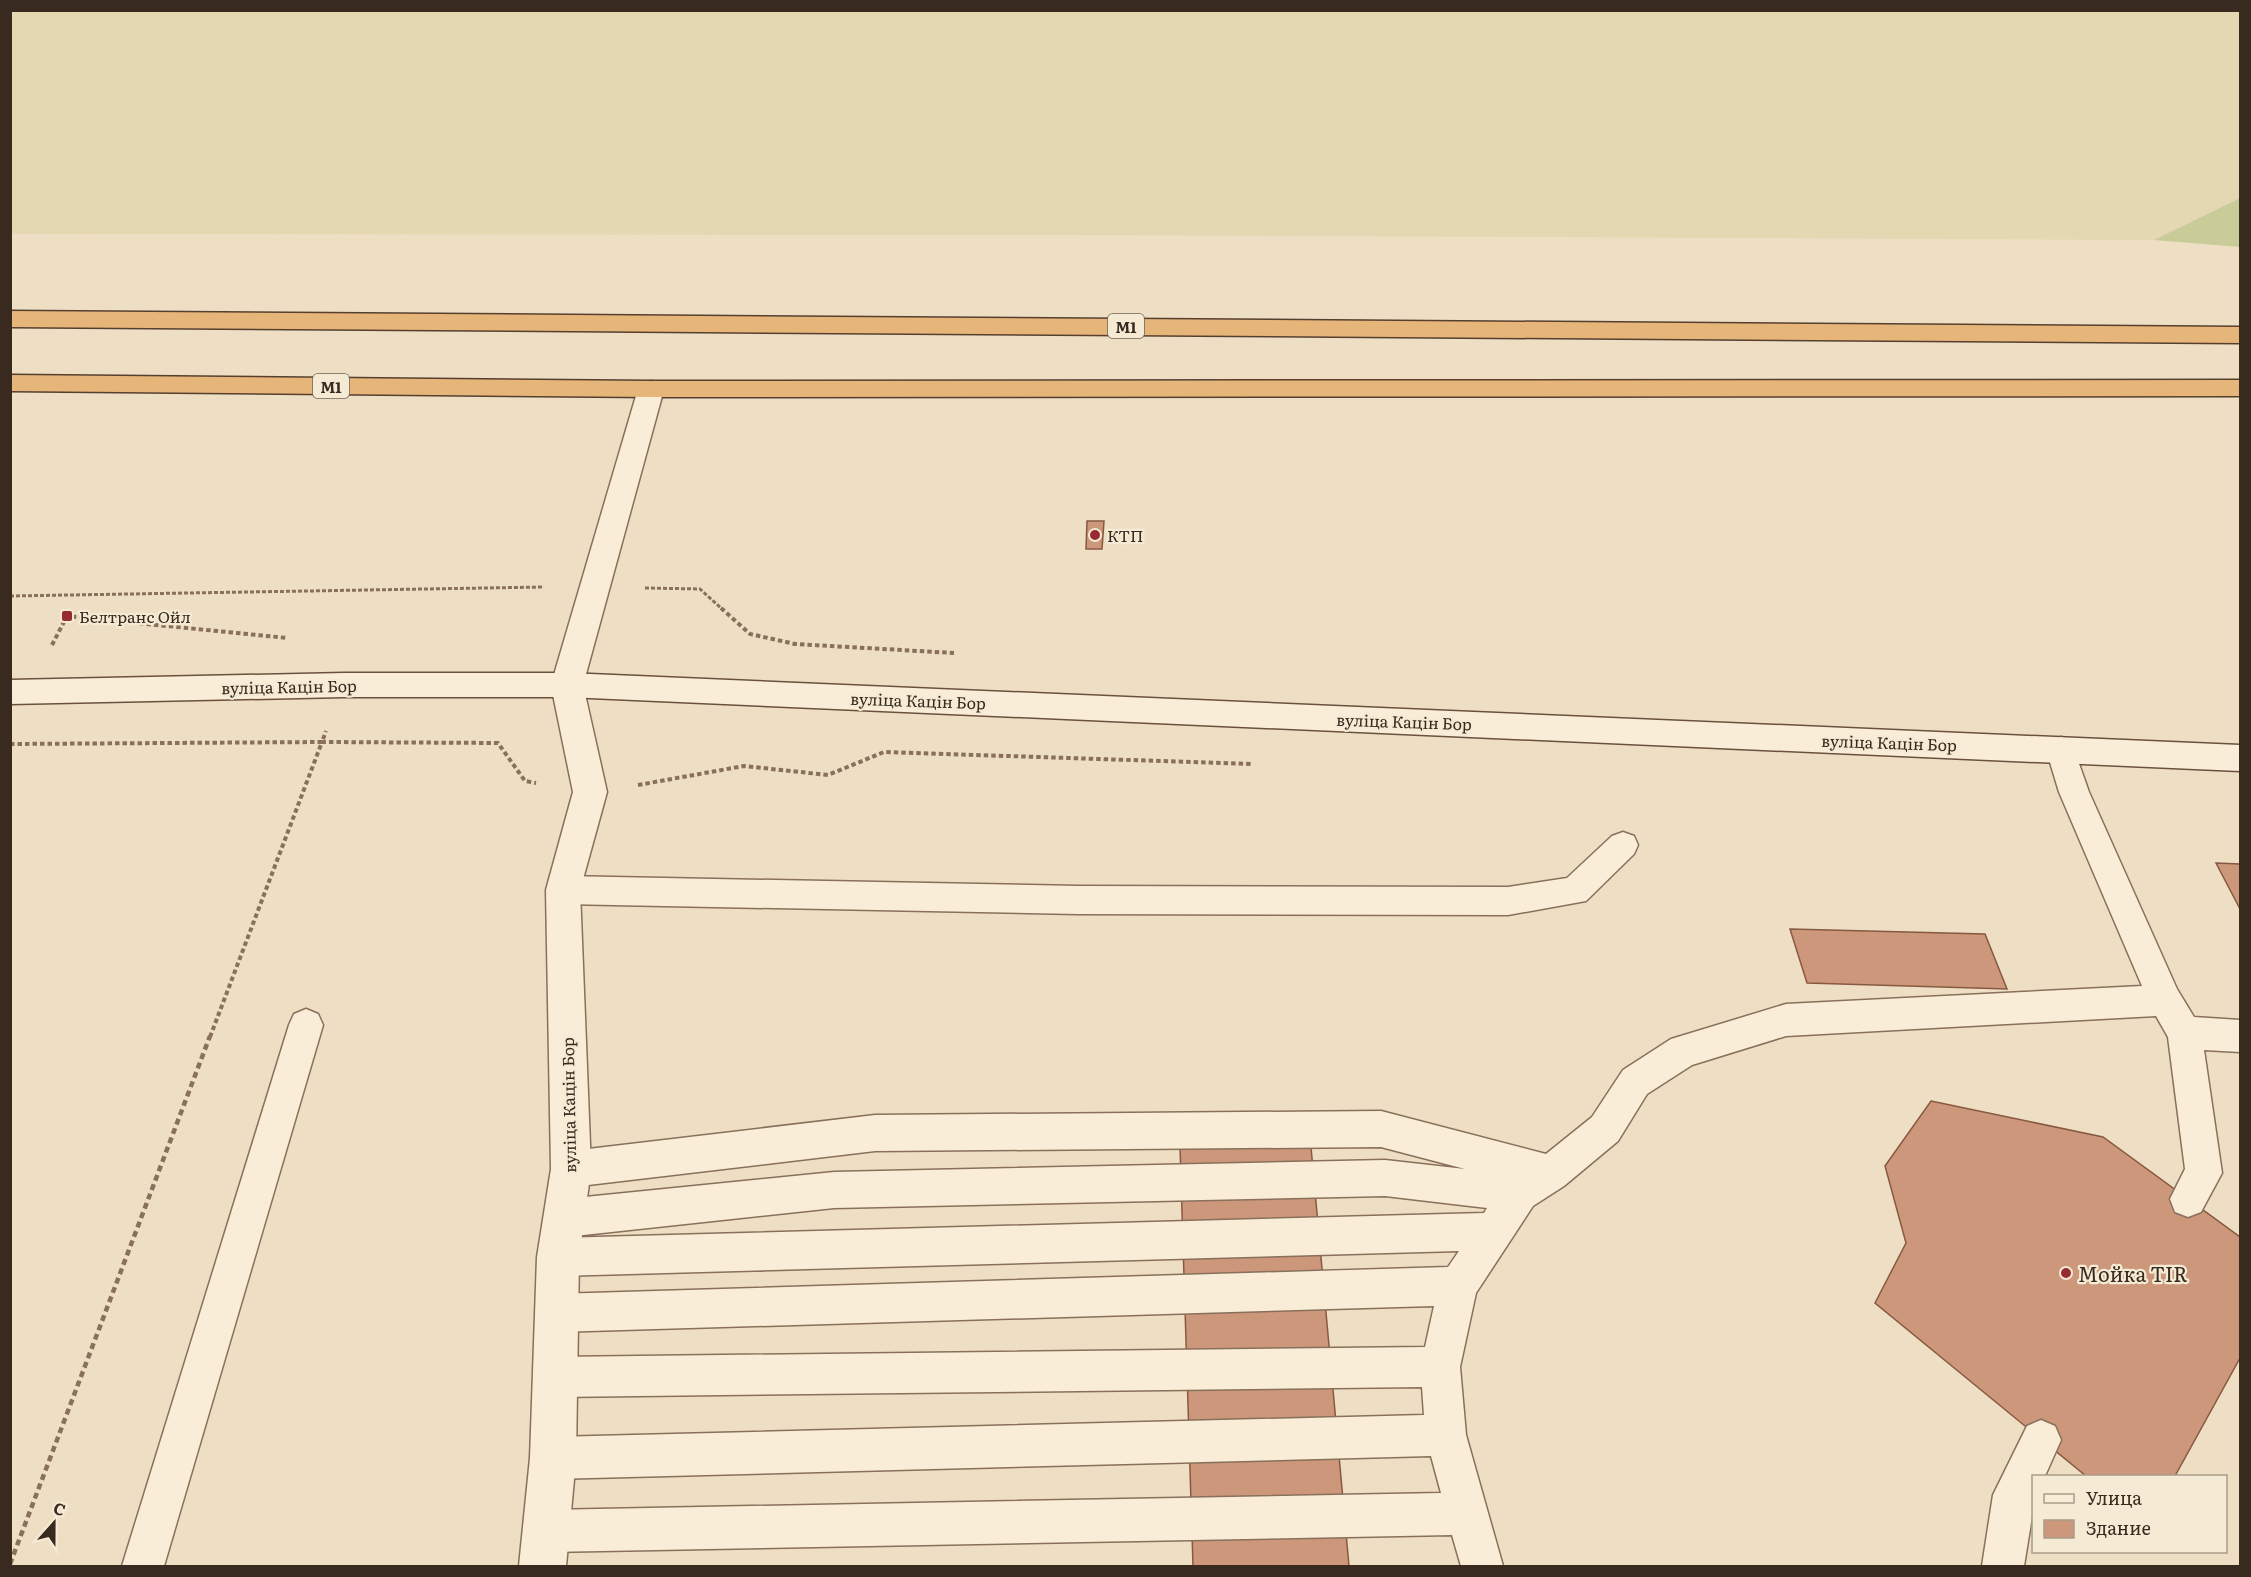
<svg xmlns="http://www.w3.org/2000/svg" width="2251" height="1577" font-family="Literata,serif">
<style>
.farmland{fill:#e3d8b1}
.green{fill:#c9cc98}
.building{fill:#cc977a;stroke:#875941;stroke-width:1.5}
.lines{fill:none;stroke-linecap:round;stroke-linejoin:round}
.service-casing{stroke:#88705b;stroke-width:3}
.minor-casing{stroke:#88705b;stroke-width:3}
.secondary-casing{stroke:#6a513e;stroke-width:3}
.trunk-casing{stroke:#563f2f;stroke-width:3}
.path-far2{stroke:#88705b;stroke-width:3;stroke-dasharray:4 2;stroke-linecap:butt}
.path-far1{stroke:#88705b;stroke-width:4;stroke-dasharray:4.5 3;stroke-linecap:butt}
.path{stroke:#88705b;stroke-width:4.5;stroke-dasharray:6 4;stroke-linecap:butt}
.service{fill:#f9edd7;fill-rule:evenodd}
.minor{fill:#f9edd7;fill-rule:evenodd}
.secondary{fill:#f9edd7;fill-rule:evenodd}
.trunk{fill:#e6b579;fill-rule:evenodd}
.poi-dot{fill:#972b32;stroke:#f5ead4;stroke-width:2}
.labels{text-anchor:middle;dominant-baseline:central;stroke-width:4.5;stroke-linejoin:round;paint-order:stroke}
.shield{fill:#f5ead4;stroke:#716455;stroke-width:1.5}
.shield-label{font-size:15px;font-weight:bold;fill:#382a1e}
.poi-label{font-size:16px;fill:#382a1e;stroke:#f5ead4;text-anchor:start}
.street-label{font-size:16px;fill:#382a1e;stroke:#f5ead4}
.near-poi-label{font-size:20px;fill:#382a1e;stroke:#f5ead4;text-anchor:start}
</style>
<rect width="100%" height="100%" fill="#eedfc4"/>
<path class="farmland" d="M11,11H2240V198L2154,240L1065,235L11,234Z"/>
<path class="green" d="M2240,198V247L2154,240Z"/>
<g class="building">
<path d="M1087,521H1104L1102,549H1086Z"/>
<path d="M2216,863L2240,864V909Z"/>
<path d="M1790,929L1985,934L2007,989L1807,983Z"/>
<path d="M1931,1101L2103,1137L2240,1237V1358L2175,1476H2086L1875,1303L1906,1243L1885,1166Z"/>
<path d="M1308,1114L1349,1566H1193L1179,1115Z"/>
</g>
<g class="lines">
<g class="service-casing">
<g id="service">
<path d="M2061,737L2071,741L2089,792L2177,989L2194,1017L2240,1020V1052L2204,1050L2222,1173L2201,1212L2188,1217L2175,1212L2170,1199L2185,1169L2168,1037L2156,1016L1786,1036L1692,1065L1647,1094L1618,1141L1564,1186L1533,1206L1476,1293L1460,1367L1466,1435L1503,1566H1461L1452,1535L547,1552L532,1546L526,1531L532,1516L547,1510L1441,1493L1431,1456L553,1479L538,1473L532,1458L538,1443L553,1437L1424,1415L1422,1387L556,1397L542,1391L536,1377L542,1363L556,1357L1425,1347L1434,1306L556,1332L542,1327L537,1313L542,1299L556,1294L1448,1267L1459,1251L558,1276L545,1270L539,1257L545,1244L558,1238L1484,1213L1487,1208L1385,1196L834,1208L565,1237L552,1231L546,1218L552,1205L565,1199L834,1172L1385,1160L1465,1169L1381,1147L875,1151L571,1187L558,1182L553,1169L558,1156L571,1151L875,1115L1381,1111L1546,1154L1592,1117L1623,1070L1671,1039L1786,1004L2142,986L2059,792L2046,749L2051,741Z"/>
<path d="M1623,832L1634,836L1638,845L1634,854L1586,901L1508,915L1078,914L563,904L552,900L547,890L552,880L563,876L1078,886L1508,887L1567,878L1612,836Z"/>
<path d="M306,1009L318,1014L323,1025L164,1566H122L289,1025L294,1014Z"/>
<path d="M2041,1420L2055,1426L2061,1440L2045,1476H2034V1504L2024,1566H1982L1993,1495L2027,1426Z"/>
</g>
</g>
<g class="minor-casing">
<path id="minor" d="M651,381L660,383L664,389L583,685L607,792L580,890L591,1169L579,1257L576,1458L566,1566H519L530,1458L537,1257L551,1169L546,890L573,792L551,685L638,389L642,383Z"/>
</g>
<g class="secondary-casing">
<path id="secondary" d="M344,673H567L2240,745V771L567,697H344L10,704V680Z"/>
</g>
<g class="trunk-casing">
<g id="trunk">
<path d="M10,311L2240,327V343L10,327Z"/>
<path d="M10,375L651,381L2240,380V396L651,397L10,391Z"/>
</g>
</g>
<g class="path-far2">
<path d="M645,588L700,589L722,609"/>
<path d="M10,596L544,587"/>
</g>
<g class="path-far1">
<path d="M721,608L750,634L795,644L954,653"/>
<path d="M52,645L67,616L287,638"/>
<path d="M10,744L322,742L326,731"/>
<path d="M638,785L744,766L828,775L884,752L1253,764"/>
<path d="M210,1037L322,742L498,743L525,781L536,783"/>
</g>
<path class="path" d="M10,1564L210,1036"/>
<use href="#service" class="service"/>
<use href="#minor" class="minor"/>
<use href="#secondary" class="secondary"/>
<use href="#trunk" class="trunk"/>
</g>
<g class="poi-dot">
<circle cx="1095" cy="535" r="6"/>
<rect x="61" y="610" width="12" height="12" rx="3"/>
<circle cx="2066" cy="1273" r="6"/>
</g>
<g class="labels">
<g class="shield">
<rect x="1108" y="314" width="36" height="24" rx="4.5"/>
<rect x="313" y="374" width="36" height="24" rx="4.5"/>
</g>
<g class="shield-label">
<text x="1126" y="326">М1</text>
<text x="331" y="386">М1</text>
</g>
<g class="poi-label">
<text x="1107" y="535">КТП</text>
<text x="79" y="616">Белтранс Ойл</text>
</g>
<g class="street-label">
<text transform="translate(289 686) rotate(-1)">вуліца Кацін Бор</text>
<text transform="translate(918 700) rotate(2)">вуліца Кацін Бор</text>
<text transform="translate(1404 721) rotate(2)">вуліца Кацін Бор</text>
<text transform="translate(1889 742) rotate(2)">вуліца Кацін Бор</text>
<text transform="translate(568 1105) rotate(-91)">вуліца Кацін Бор</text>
</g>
<g class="near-poi-label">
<text x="2078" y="1273">Мойка TIR</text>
</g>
</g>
<rect width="2251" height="1577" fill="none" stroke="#382a1e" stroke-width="24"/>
<rect x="2032" y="1475" width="195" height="78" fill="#f5ead4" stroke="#a99d8b" stroke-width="1.5"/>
<rect x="2044" y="1494" width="30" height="9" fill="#f9edd7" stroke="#a99d8b" stroke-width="1.5"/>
<text x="2086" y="1505" font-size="18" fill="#382a1e">Улица</text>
<rect x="2044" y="1520" width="30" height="18" fill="#cc977a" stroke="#a99d8b" stroke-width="1.5"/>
<text x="2086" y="1535" font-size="18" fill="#382a1e">Здание</text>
<g transform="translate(54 1523) rotate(21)" stroke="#f5ead4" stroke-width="4.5" paint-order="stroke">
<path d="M0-4.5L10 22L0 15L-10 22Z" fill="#382a1e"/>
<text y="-9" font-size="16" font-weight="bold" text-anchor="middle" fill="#382a1e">С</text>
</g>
</svg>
